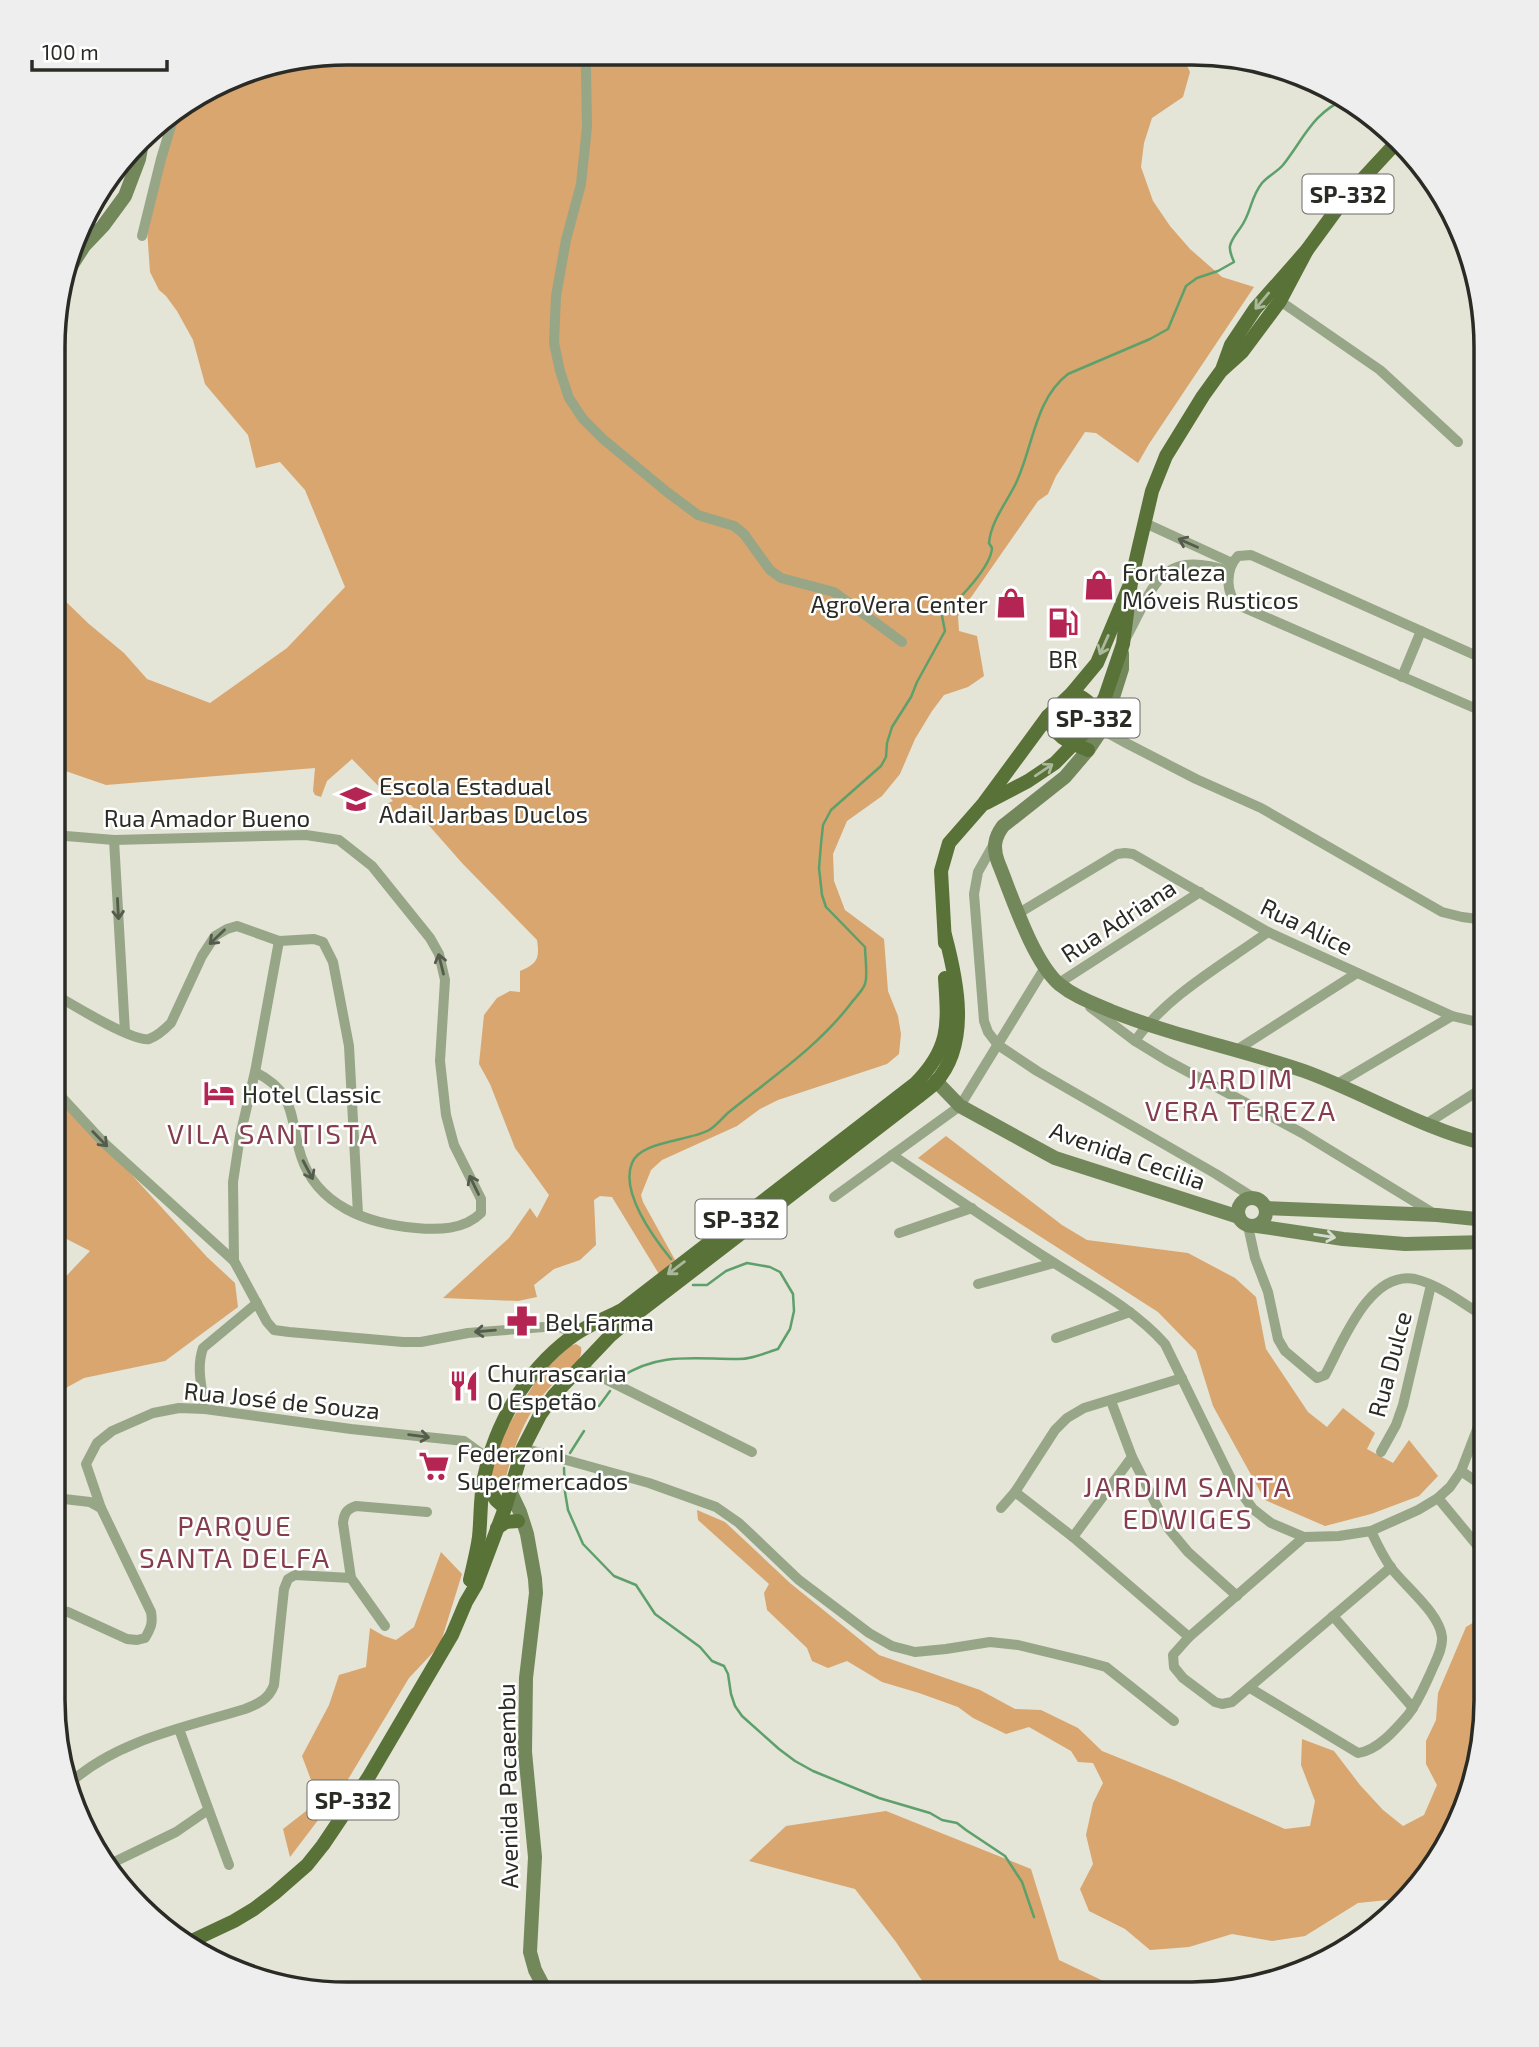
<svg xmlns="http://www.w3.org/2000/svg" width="1539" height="2047" font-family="'Exo 2',sans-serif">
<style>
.green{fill:#d8a66e}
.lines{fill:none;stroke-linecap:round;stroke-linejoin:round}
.stream{stroke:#5da06b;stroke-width:2.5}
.street{stroke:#97a687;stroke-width:10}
.secondary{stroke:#72885a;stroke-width:14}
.primary{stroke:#587238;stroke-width:14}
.oneway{stroke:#acb89c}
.oneway2{stroke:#565c4d}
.oneway3{stroke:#d5dbce}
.labels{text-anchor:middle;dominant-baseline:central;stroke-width:5;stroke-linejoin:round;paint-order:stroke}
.shield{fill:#fff;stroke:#6b6b67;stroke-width:2}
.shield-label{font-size:23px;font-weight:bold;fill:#2b2b26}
.poi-label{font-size:24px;fill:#2b2b26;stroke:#fff;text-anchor:start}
.street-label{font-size:24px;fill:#2b2b26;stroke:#fff}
.quarter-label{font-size:28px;letter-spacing:2px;fill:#853d4d;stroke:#fff}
.rim{fill:none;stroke:#2b2b26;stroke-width:3.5}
</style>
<rect width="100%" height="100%" fill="#e4e4d7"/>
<g class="green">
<path d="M347,53L1182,55L1190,72L1183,97L1152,118L1144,143L1141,167L1153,201L1170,226L1190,249L1222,277L1254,287L1149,444L1138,463L1096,433L1085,432L1056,476L1048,494L1038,501L958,616L959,631L977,636L984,676L968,687L944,695L932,711L915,739L900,774L882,796L847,821L833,854L834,881L845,910L884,939L888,991L898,1016L901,1034L899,1054L887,1064L778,1100L760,1109L737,1126L662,1160L651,1170L641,1195L643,1202L675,1260L659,1274L612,1197L600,1196L594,1200L596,1245L580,1260L554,1269L534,1285L537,1297L518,1301L443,1298L509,1238L530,1208L537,1218L549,1195L515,1148L490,1084L479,1064L484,1015L497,998L510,991L520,992V971C537,964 540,959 537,940L462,863L411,805H404L396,812H388L385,807L386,804L393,801L352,759L327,781L321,797L315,795L313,791L315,768L106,785L54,767L55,589L62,598L89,624L124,653L147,679L210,703L287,648L345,587L305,490L280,462L256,468L248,435L205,384L193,340L177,311L166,296L159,290L150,272L147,229L176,120L182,109L252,68Z"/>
<path d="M54,1090L207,1257L235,1283L238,1307L165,1361L84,1378L53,1395V1290L90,1251L53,1232Z"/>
<path d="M946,1136L1062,1225L1087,1240L1188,1253L1235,1278L1256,1297L1266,1349L1308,1412L1327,1427L1343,1408L1375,1433L1367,1449L1393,1463L1409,1440L1438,1476L1419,1496L1371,1514L1325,1526L1265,1500L1213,1406L1196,1351L1158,1312L918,1158Z"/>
<path d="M576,1344L581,1347C584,1364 562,1374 552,1385C525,1413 513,1448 504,1485L500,1488H495L491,1481L493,1466L503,1436L511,1421L541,1373L570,1346Z"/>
<path d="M697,1510L725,1522L790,1583L879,1655L980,1690L1015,1709L1041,1710L1078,1728L1102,1751L1174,1780L1285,1829L1310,1826L1315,1801L1301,1765L1302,1739L1334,1751L1360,1785L1383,1810L1403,1826L1424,1815L1437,1785L1426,1764V1741L1436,1720L1438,1693L1466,1627L1484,1616L1486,1618V1720L1471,1795L1437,1864L1407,1898L1358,1903L1305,1936L1272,1941L1232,1934L1189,1947L1150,1950L1125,1929L1089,1911L1080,1889L1093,1864L1086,1835L1093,1803L1103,1783L1093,1763L1078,1762L1071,1751L1029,1727L1006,1734L973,1718L958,1707L919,1693L882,1682L847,1661L828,1668L812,1661L807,1648L767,1610L764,1593L769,1584L698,1520Z"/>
<path d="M441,1552L462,1574L440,1645L409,1678L344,1786L290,1857L283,1829L319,1801L302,1756L329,1705L339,1675L366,1667L370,1628L384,1636L396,1640L414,1627Z"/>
<path d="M886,1811L1031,1869L1059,1960L1131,1994H935L923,1982L896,1942L855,1889L749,1861L786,1826Z"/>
</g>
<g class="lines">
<g class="stream">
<path d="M671,1259C653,1237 620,1192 632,1163C640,1141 690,1141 709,1130C716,1126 722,1118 729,1112C771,1078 819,1046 852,1002C856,997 863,990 865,984C868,976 865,956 865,947L826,907L822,895L819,868L821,844L823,825L831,810L881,766L886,757L887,743L892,727L911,697L917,682L945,631L942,616C956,602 991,568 992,548L989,543C991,521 1007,502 1016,483C1033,447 1035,399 1068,374L1150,339L1168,329L1186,286L1197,278L1218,271L1234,262C1232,256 1229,252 1230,246C1232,237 1240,230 1244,222C1252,208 1251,197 1262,183C1268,176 1277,172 1283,165C1303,140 1313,112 1346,99"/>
<path d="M621,1377C659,1352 694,1359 736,1359C750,1360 765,1353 778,1349L790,1329L794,1311L793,1294L780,1272L770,1267L747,1263L726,1271L707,1285H693"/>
<path d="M599,1406L610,1391"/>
<path d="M570,1453L584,1431"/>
<path d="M564,1468L565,1492L568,1510L583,1544L614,1576L636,1585L655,1614L700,1647L712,1661L724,1666L728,1674L731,1694L735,1706L742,1716L779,1749L795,1761L813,1771L879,1798L930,1813L942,1820L957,1823L966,1830L1005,1856L1022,1882L1034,1917"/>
</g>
<g class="street">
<path d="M584,53L586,69L587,127L581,184L566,240L556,296L554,343L560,371L569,398L583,419L603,439L667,492L698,515L734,526L744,534L770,570L781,578L834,592L902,642"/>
<path d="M142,236L161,159L175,113"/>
<path d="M1280,301L1380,370L1458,442"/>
<path d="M1145,523L1232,563"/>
<path d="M1126,638C1155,585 1159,549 1229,571"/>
<path d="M1402,677L1421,631"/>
<path d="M1486,713L1240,606C1225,596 1225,569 1238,556L1251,555L1486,660"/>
<path d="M1104,726L1108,733L1128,744L1196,779L1261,808L1442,912L1462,917L1486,920"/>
<path d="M54,835L114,840L306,835L339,840L372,866L430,938L439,954L445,980L440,1061L446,1115L454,1145L481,1199V1213C464,1230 438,1230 416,1228C368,1224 317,1206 301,1156C289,1117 297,1093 255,1072"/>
<path d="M114,840L125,1032"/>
<path d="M995,842L978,872L974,894L984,1021L988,1032L998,1045L1037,1071L1216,1174L1254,1198"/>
<path d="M1019,913L1117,854L1125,853L1133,854L1268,932L1452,1016L1486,1024"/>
<path d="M279,941L255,1072L240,1136L233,1182L234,1261L267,1322L274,1330L289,1332L403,1342H421L468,1333L557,1326L576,1334"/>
<path d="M1059,983L1200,892"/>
<path d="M54,994C71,1004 133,1042 149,1039C158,1036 165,1029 171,1023L202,956L215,936L227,929L237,926L279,941L314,939L323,942L333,962L349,1046L358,1214"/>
<path d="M1090,1007L1135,1041L1166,1060L1302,1133L1433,1213"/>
<path d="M1135,1041C1166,996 1224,964 1268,932"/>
<path d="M1235,1051L1357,973"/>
<path d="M1337,1084L1452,1016"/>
<path d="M54,1089L103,1142L234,1261"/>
<path d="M1426,1124L1486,1086"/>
<path d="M892,1155C944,1190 995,1225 1048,1259C1088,1285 1133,1308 1165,1344L1231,1479L1253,1509L1271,1523L1304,1537L1339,1536L1371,1531L1418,1510L1438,1498L1450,1487L1461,1471L1486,1406"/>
<path d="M834,1197L960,1106L1044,969"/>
<path d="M1248,1226L1255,1258L1268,1292L1278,1339L1285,1351L1317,1378L1325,1375C1342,1344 1369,1270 1415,1279C1440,1285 1464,1304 1486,1318"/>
<path d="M899,1233L972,1208"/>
<path d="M978,1284L1054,1263"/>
<path d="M1056,1338L1130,1312"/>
<path d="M581,1367L752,1452"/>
<path d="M1111,1401L1132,1457L1168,1528L1188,1552L1237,1596"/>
<path d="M205,1409C202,1388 196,1368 203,1348L257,1303"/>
<path d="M523,1448L649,1483L716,1507L739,1523L799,1580L869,1633L892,1646L915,1652L946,1649L990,1642L1018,1645L1084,1661L1106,1667L1174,1721"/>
<path d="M1381,1452L1396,1425L1403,1405L1431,1285"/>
<path d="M1461,1471L1486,1488"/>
<path d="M1015,1492L1073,1537L1189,1637"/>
<path d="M1438,1498L1486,1556"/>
<path d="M64,1499L90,1502L101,1508"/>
<path d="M1001,1508L1015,1492L1055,1430L1067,1418L1084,1408L1182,1378"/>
<path d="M1073,1537L1132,1457"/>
<path d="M1304,1537L1189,1637L1173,1655L1174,1667L1183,1678L1215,1702L1222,1704L1232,1702L1391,1567"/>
<path d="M53,1610L68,1612L127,1639L137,1640L145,1638C151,1628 153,1623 151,1612L101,1508L86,1464L97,1443L112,1431L153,1413L179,1408L205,1409L351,1429L464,1441L489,1459"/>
<path d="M1333,1616L1413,1708"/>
<path d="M385,1626L351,1578L343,1523C344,1513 347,1509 356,1506L427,1512"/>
<path d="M1250,1688L1358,1753C1377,1751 1396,1729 1408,1715C1418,1702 1424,1687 1431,1672C1435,1662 1443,1649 1442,1637C1440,1614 1406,1587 1392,1569C1383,1557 1377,1544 1371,1531"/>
<path d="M179,1729L229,1865"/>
<path d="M71,1782C118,1740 186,1727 245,1709C258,1704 269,1699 274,1685L284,1589L288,1579L295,1575L351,1578"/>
<path d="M106,1866L176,1832L208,1810"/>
</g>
<g class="secondary">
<path d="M68,271L84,246L103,226L125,196L139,159L143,137"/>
<path d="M1122,653V669L1104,726L1088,750L1065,777L1003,826C994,838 993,848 998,862C1012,896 1032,960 1059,984C1075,997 1093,1003 1111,1011C1173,1036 1240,1049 1304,1071C1365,1093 1422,1129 1486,1144"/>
<path d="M936,1081L960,1106L1055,1158L1239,1217"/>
<circle cx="1252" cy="1212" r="14"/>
<path d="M1266,1208L1437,1215L1486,1220"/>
<path d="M1257,1226L1343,1239L1405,1244L1486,1242"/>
<path d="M510,1491L520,1512L527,1534L535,1579L536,1593L526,1678L525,1752L535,1857L530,1952L535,1970L547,1993"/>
</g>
<g class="primary">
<path d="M1223,367L1231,345L1255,309L1307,250L1345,198L1396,143"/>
<path d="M1072,693C1090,699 1096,710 1104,726"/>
<path d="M1048,716C1052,736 1071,743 1088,750"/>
<path d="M986,803L1028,781L1055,763L1086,731L1097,712L1105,697L1123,644L1131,582L1137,555L1152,491L1166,456L1203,396L1221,371L1242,352L1280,301L1307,250"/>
<path d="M945,943L941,871L949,843L984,803L1048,716L1072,693L1097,663L1131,582"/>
<path d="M483,1480L496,1500L505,1508"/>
<path d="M497,1528L506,1522L518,1521"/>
<path d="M470,1580C473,1566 477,1552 479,1537C481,1518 480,1497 484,1478C495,1424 525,1372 570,1338C585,1326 605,1319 622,1310L916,1083C951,1047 948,1024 945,978"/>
<path d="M183,1945L234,1921L254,1909L275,1893L307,1865L323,1845L368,1778L452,1635L466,1602L476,1585L505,1508L523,1448L540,1415L554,1395L610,1336L635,1315L918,1097C924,1092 930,1088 935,1083C971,1044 957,980 945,935"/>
</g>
</g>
<defs><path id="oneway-shaft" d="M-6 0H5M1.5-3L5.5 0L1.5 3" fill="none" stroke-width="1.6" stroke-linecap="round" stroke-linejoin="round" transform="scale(1.75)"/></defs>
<g class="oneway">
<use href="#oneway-shaft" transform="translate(1262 301) rotate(130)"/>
<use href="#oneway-shaft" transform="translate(1104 645) rotate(114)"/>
<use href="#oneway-shaft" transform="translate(1044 770) rotate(-34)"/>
<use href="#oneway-shaft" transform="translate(676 1268) rotate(143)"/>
</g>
<g class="oneway2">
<use href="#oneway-shaft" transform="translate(1188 543) rotate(-156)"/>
<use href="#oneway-shaft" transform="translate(118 909) rotate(87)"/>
<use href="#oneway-shaft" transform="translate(217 937) rotate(136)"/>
<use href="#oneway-shaft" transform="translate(441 964) rotate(-104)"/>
<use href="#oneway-shaft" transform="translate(100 1139) rotate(46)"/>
<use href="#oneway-shaft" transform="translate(308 1170) rotate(62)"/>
<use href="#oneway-shaft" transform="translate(474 1185) rotate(-116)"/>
<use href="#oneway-shaft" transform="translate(485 1331) rotate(175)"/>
<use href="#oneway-shaft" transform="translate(419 1436) rotate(7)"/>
</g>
<use class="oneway3" href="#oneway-shaft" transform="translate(1325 1236) rotate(9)"/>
<defs>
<g id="shop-bare" transform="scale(2.415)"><path d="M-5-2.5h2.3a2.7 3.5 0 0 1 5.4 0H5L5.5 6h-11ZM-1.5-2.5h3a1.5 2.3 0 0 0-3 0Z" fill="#b52554" stroke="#fff" stroke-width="2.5" paint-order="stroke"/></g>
<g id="fuel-bare" transform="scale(2.415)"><path d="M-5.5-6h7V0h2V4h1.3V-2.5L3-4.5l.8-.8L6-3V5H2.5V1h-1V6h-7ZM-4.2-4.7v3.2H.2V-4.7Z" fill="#b52554" stroke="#fff" stroke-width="2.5" paint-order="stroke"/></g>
<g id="school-bare" transform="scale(2.415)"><path d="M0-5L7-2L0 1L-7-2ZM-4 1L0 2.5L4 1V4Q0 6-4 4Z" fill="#b52554" stroke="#fff" stroke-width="2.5" paint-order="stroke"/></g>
<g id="hotel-bare" transform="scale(2.415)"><path d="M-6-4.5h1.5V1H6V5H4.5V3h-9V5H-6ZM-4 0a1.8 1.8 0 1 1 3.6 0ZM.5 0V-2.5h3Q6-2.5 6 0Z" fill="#b52554" stroke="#fff" stroke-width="2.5" paint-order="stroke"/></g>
<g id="pharmacy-bare" transform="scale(2.415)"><path d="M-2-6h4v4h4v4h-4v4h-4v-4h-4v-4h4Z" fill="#b52554" stroke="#fff" stroke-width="2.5" paint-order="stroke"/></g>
<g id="restaurant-bare" transform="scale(2.415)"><path d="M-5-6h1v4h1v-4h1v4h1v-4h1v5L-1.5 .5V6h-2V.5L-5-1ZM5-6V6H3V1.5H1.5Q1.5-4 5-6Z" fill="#b52554" stroke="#fff" stroke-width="2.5" paint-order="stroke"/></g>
<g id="supermarket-bare" transform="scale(2.415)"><path d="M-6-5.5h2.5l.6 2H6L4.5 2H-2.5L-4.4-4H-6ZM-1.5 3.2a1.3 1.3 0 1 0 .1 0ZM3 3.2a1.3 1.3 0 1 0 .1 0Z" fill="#b52554" stroke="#fff" stroke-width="2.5" paint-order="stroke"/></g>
</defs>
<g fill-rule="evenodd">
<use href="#shop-bare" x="1099" y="585"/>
<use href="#shop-bare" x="1011" y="603"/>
<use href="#fuel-bare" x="1063" y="623"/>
<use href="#school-bare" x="356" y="799"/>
<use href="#hotel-bare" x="219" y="1093"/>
<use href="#pharmacy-bare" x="522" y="1321"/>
<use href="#restaurant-bare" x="464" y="1386"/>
<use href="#supermarket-bare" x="434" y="1466"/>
</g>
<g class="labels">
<g class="shield">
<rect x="1302.5" y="174.5" width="91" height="39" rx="5"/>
<rect x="1048.5" y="698.5" width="91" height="39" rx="5"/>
<rect x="695.5" y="1199.5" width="91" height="39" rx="5"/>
<rect x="307.5" y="1780.5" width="91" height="39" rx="5"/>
</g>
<g class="shield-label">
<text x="1348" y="194">SP-332</text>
<text x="1094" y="718">SP-332</text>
<text x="741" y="1219">SP-332</text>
<text x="353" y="1800">SP-332</text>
</g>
<g class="poi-label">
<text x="1122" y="571">Fortaleza<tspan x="1122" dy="28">Móveis Rusticos</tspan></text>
<text x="988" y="603" text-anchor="end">AgroVera Center</text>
<text x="1063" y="658" text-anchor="middle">BR</text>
<text x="379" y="785">Escola Estadual<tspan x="379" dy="28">Adail Jarbas Duclos</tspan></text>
<text x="242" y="1093">Hotel Classic</text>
<text x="545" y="1321">Bel Farma</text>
<text x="487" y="1372">Churrascaria<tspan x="487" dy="28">O Espetão</tspan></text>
<text x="457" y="1452">Federzoni<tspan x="457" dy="28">Supermercados</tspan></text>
</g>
<g class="street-label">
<text x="207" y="817">Rua Amador Bueno</text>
<text transform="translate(1118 920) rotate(-33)">Rua Adriana</text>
<text transform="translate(1307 926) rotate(26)">Rua Alice</text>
<text transform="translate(1128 1155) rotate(19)">Avenida Cecilia</text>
<text transform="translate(1389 1364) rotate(-75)">Rua Dulce</text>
<text transform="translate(282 1400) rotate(6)">Rua José de Souza</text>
<text transform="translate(507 1786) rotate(-91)">Avenida Pacaembu</text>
</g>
<g class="quarter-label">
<text x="1241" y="1078">JARDIM<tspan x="1241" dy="32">VERA TEREZA</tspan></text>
<text x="273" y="1133">VILA SANTISTA</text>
<text x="1188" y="1486">JARDIM SANTA<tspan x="1188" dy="32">EDWIGES</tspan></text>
<text x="235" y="1525">PARQUE<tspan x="235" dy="32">SANTA DELFA</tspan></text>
</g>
</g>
<path d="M0 0H1539V2047H0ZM347 65H1192A282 282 0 0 1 1474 347V1700A282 282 0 0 1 1192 1982H347A282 282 0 0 1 65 1700V347A282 282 0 0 1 347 65Z" fill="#eee" fill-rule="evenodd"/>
<path class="rim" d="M347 65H1192A282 282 0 0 1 1474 347V1700A282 282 0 0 1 1192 1982H347A282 282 0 0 1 65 1700V347A282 282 0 0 1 347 65Z"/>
<path d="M32 60v10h135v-10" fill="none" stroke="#2b2b26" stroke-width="3.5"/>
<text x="42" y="60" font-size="21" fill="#2b2b26" stroke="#ffffff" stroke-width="5" paint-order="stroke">100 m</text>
</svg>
